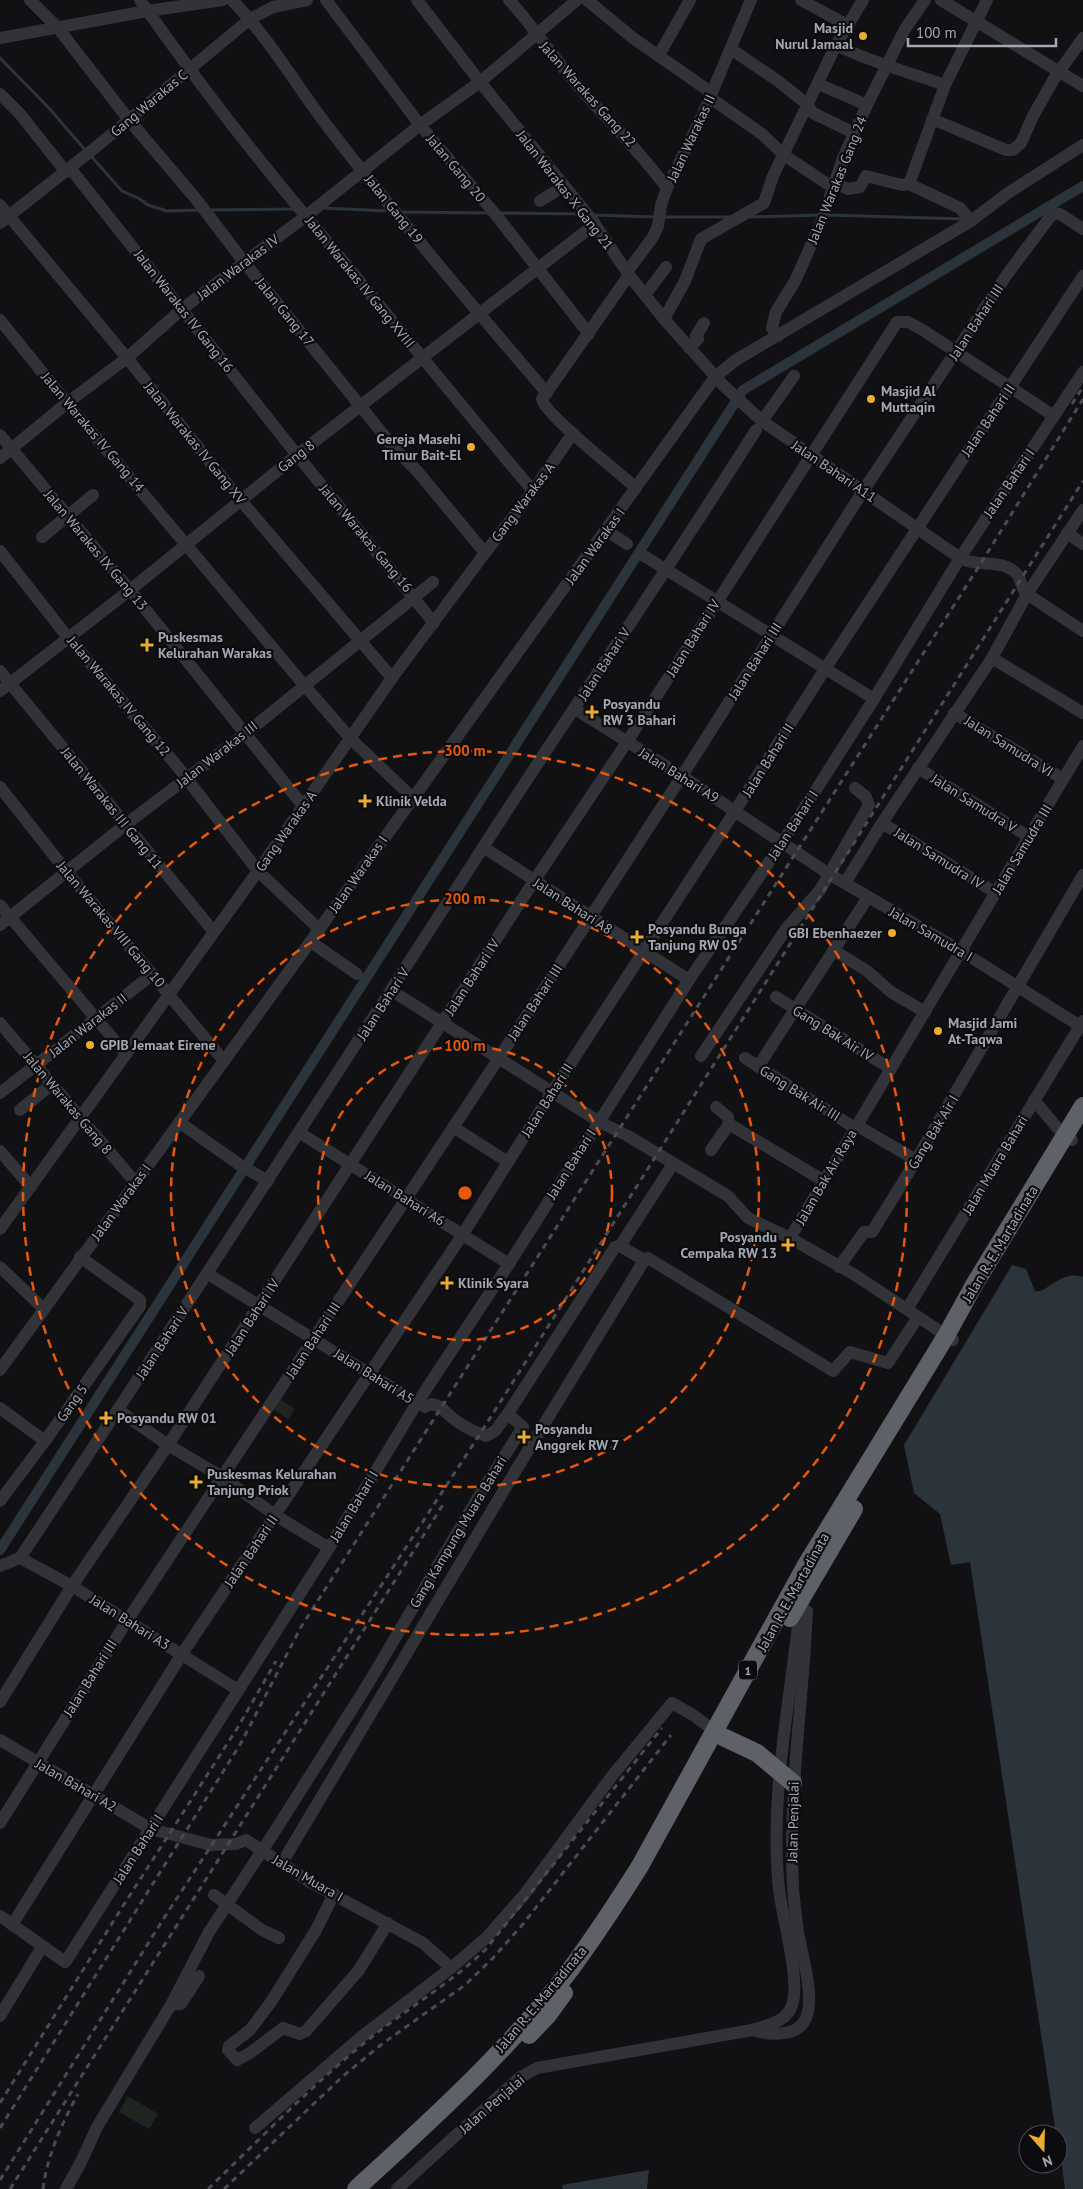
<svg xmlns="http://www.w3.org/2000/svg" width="1083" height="2189" font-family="'PT Sans',sans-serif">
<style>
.green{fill:#1e251f}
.water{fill:#2b343b}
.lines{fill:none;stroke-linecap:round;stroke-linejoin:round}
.stream{stroke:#2b343b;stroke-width:3}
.canal{stroke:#2b343b;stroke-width:10}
.minor{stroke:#323338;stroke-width:12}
.highway{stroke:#5f6168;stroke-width:18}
.rail{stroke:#4a4b51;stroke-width:3;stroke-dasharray:6 5;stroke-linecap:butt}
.ring{fill:none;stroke:#e8590c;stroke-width:2.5;stroke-dasharray:9 6}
.poi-dot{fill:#ebad31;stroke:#0c0c0e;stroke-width:2}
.labels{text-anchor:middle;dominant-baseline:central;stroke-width:4.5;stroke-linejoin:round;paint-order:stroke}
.shield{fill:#0c0c0e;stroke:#767982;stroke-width:1}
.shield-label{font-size:12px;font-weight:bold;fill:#a3a8b3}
.poi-label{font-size:14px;font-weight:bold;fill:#a3a8b3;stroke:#0c0c0e;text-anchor:start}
.street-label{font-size:14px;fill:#a3a8b3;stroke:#0c0c0e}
.centre{fill:#e8590c;stroke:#0c0c0e;stroke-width:2.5}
.ring-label{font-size:15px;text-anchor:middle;font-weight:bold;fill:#e8590c;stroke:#0c0c0e;stroke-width:4.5;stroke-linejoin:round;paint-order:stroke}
</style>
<rect width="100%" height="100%" fill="#111113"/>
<g class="green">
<path d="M279,1399L295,1409L288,1419L272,1409Z"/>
<path d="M128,2096L158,2114L149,2129L119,2112Z"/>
</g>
<g class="water">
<path d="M1012,1265L1026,1269L1035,1291C1047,1294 1060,1269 1083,1277V2189H1065L1058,2134H1056L970,1562L951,1565L940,1514L914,1493L904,1445Z"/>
<path d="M649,2170L647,2189H563L562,2185Z"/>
</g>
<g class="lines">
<g class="stream">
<path d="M0,58L48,107L86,151"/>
<path d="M90,155L122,191L138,198L148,205L167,211L201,210"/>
<path d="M322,208L388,211"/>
<path d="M210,210L296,209"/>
<path d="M400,212L488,213"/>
<path d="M499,213L583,214"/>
<path d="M592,215L656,217"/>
<path d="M827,215L965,219"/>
<path d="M662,217H731"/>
<path d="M749,217L821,215"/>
</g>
<path class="canal" d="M0,1550L743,390L1083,186"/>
<g class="minor">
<path d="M30,0L58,28L129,120L196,199L244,262L395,449L418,472L485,553"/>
<path d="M140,0C191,73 246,145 304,214C381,306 456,400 533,491"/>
<path d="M232,0C269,38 296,85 328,127C398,218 472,306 547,393"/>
<path d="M326,0L420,125L496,215L589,334"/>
<path d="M417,0L480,82L592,220L629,275L664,319L723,385L762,421L960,558C977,568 1001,558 1016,573C1022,579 1020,588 1027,594L1083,631"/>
<path d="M509,0C534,27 554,59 579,87C609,121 640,152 667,188"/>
<path d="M587,0L633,38L712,93"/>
<path d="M801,0L849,26"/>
<path d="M941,0L1083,86"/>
<path d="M0,38L147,11L223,0"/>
<path d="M836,45C870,62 908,72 945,85"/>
<path d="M731,49L778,81L807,104L813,113L854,133"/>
<path d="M659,55L690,0"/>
<path d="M818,84L867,105"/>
<path d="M0,94L20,114L66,172"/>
<path d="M709,97L762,134L784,155L832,187"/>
<path d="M932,119L1006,150H1013L1021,143L1033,116L1054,79L1083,38"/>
<path d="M70,168L297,455L434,623"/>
<path d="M834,183L848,189L860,187L866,176L902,185L909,184L960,208L971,221"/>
<path d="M909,184L945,85L987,0"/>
<path d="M540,201L564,186"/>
<path d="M0,205L127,358L237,496L392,678"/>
<path d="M0,223L96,147L250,19L273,7L307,0"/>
<path d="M627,272L653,237L658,226L661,205L667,188L702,116L751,0"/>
<path d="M629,275L542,399C544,414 621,474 636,488"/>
<path d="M645,295L666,267"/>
<path d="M664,319L685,281L701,239L764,203L773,176L836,45L863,0"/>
<path d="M0,320L67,403L304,685L351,739L413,798"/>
<path d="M778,336L772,328L776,312L795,281L821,223L843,158L867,105L905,29L925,0"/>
<path d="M689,348L698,339L696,336L704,323"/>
<path d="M762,421L794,376"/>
<path d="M0,435L130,590L304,807"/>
<path d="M0,458L67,403L127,358L182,309L306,216L420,125L480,82L577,0"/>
<path d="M607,531L627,544"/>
<path d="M1067,533L1083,544"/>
<path d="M42,537L93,495"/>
<path d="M0,551L66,635L177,766L258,871L319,929"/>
<path d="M641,554L874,699"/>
<path d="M992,658L1083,713"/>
<path d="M0,671L214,932"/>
<path d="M0,691L130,590L297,455L595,224"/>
<path d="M575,709L682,776L829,874L961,951L1080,1026"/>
<path d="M954,713L1063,779"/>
<path d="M918,768L1029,837"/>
<path d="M0,787L67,872L224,1061"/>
<path d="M882,823L996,893"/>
<path d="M483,847L689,980"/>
<path d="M845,883L882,823L992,658L1027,594L1083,510"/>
<path d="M0,905L126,1054"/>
<path d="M0,925L125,825L245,734L433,582"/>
<path d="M311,942L357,974"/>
<path d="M835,951L867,971L891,992L925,1012"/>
<path d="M392,991L598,1121L628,1136L728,1196L748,1218L790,1238L855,1275L953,1340"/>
<path d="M776,997L891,1069"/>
<path d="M0,1023L135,1182"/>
<path d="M701,1056L786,929L820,890L869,805L866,797L855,788"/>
<path d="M745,1058L855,1128"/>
<path d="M758,1067C794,1010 832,954 868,897"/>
<path d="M0,1093L153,974"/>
<path d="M1034,1100L1065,1137L1072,1140"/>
<path d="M20,1110L52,1084"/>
<path d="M179,1122L240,1165L268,1181"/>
<path d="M729,1124L824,1181"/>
<path d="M856,1125L916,1160"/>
<path d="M453,1127L508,1162"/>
<path d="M300,1133L509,1264"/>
<path d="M711,1150L729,1124L728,1117L716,1107"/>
<path d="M0,1151L31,1187"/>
<path d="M0,1229L258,871L392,678L485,553L533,491L573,433"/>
<path d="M790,1238L1083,746"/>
<path d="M620,1246L673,1164"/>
<path d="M0,1267L44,1309"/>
<path d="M839,1267L864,1232H872L903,1182L1083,875"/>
<path d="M208,1274L417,1403L425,1407L431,1404C441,1405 443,1410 450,1416C459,1424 475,1432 486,1436L495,1431L509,1412"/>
<path d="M907,1309L1083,1021"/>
<path d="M0,1370L313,938L715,377L736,360L971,221L1008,193L1083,145"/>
<path d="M0,1408L45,1441"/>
<path d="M118,1410L168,1445L222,1477L275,1515L329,1548"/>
<path d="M0,1501L45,1441L140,1306V1300L136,1297L80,1257"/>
<path d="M20,1558L72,1586L238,1690"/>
<path d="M0,1566L20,1558C176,1323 329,1086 482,849C572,709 667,571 756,430"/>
<path d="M0,1702L72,1586L168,1445L534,881L627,742L897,322H908L921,329L1054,416"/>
<path d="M0,1740L151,1829L211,1845L236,1844L246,1840L310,1882L423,1943L451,1968"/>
<path d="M0,1823L127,1621L499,1058L682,776L863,491L1008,273L1053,213L1060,214L1083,229"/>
<path d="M282,1863L507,1485L645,1259L648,1258L833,1371L850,1352L888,1363L918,1317"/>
<path d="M334,1894L316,1930L271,2002L250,2030L229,2046L228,2050L237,2060L250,2053L283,2028L300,2034L306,2031L359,1970L388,1923"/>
<path d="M214,1895L262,1930L279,1938"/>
<path d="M0,1916L65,1962"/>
<path d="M12,1925L182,1654L463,1234L552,1092L735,811L825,669L1083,276"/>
<path d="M66,1961L329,1548L417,1403L509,1264L689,980L782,843L874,699L960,558L1083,372"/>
<path d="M174,2004H181L199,1976"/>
<path d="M0,2016L42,1947"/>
<path d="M752,2030C769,2035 798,2038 806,2018C815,1995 802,1956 798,1932C796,1917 794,1902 793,1887C788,1794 803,1703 807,1611"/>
<path d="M255,2128L361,2037L451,1968L487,1937L524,1895L612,1776L672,1703L693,1715L720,1735"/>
<path d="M66,2189L81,2162L97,2127L172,2003L209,1932L275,1831L368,1684L477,1499L523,1427L510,1416L509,1412L615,1247L620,1246L644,1260"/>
<path d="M397,2189L519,2078L537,2068L752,2030C767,2025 787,2022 792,2005C801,1981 782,1917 779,1889C769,1795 791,1700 800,1606"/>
</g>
<g class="highway">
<path d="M790,1618L854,1509"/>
<path d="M723,1737L757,1753L793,1783"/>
<path d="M529,2035L548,2015L564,1993"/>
<path d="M356,2189C431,2120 508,2051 570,1970C595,1936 618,1901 640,1866L806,1565L946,1336L974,1285L1083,1106"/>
</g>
<g class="rail">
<path d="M1072,404L1083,387"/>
<path d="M0,2103L121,1909L238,1727L276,1661"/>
<path d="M0,2128L241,1743L301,1627L981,563L1083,399"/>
<path d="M0,2180L164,1918L480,1434L1083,481"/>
<path d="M10,2189L444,1503"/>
<path d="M43,2189C47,2156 62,2123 78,2094"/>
<path d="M208,2189C259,2140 308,2089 363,2044C403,2011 449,1985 486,1949L662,1728"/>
<path d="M224,2189L342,2077L382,2044L465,1985L493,1958L523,1924L671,1735"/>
</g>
</g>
<g class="ring">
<circle cx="465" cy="1193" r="147"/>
<circle cx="465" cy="1193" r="294"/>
<circle cx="465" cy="1193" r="442"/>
</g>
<g class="poi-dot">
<circle cx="863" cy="36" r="5"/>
<circle cx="871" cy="399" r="5"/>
<circle cx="471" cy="447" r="5"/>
<path d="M144.5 637.5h5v5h5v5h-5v5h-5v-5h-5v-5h5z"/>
<path d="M589.5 704.5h5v5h5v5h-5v5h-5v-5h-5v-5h5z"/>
<path d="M362.5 793.5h5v5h5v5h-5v5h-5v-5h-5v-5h5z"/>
<circle cx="892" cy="933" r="5"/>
<path d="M634.5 929.5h5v5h5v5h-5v5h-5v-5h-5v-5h5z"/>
<circle cx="938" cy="1031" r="5"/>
<circle cx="90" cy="1045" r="5"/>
<path d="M785.5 1237.5h5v5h5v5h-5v5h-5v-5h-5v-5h5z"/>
<path d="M444.5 1275.5h5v5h5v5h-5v5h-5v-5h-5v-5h5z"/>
<path d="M103.5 1410.5h5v5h5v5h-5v5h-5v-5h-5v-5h5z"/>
<path d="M521.5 1429.5h5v5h5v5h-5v5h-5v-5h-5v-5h5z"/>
<path d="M193.5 1474.5h5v5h5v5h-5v5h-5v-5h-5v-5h5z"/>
</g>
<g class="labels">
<rect class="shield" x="739" y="1660.5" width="18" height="19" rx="4"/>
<g class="shield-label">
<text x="748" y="1670">1</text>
</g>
<g class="poi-label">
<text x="853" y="28" text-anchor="end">Masjid<tspan x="853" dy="16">Nurul Jamaal</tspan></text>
<text x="881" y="391">Masjid Al<tspan x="881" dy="16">Muttaqin</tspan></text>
<text x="461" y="439" text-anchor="end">Gereja Masehi<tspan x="461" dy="16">Timur Bait-El</tspan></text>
<text x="158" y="637">Puskesmas<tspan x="158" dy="16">Kelurahan Warakas</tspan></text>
<text x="603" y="704">Posyandu<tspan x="603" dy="16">RW 3 Bahari</tspan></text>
<text x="376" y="801">Klinik Velda</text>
<text x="648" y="929">Posyandu Bunga<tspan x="648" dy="16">Tanjung RW 05</tspan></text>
<text x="882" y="933" text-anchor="end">GBI Ebenhaezer</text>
<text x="948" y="1023">Masjid Jami<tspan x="948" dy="16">At-Taqwa</tspan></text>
<text x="100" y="1045">GPIB Jemaat Eirene</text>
<text x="777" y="1237" text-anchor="end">Posyandu<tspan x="777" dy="16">Cempaka RW 13</tspan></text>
<text x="458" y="1283">Klinik Syara</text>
<text x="117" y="1418">Posyandu RW 01</text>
<text x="535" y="1429">Posyandu<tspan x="535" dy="16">Anggrek RW 7</tspan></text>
<text x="207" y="1474">Puskesmas Kelurahan<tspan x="207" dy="16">Tanjung Priok</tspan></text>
</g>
<g class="street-label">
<text transform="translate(588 94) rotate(48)">Jalan Warakas Gang 22</text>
<text transform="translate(149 103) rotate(-40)">Gang Warakas C</text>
<text transform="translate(691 138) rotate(-65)">Jalan Warakas II</text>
<text transform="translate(456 168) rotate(50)">Jalan Gang 20</text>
<text transform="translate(837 180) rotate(-68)">Jalan Warakas Gang 24</text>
<text transform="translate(565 190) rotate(52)">Jalan Warakas X Gang 21</text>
<text transform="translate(394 209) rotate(51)">Jalan Gang 19</text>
<text transform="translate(238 267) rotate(-37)">Jalan Warakas IV</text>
<text transform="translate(360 282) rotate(51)">Jalan Warakas IV Gang XVIII</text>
<text transform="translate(184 311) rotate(52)">Jalan Warakas IV Gang 16</text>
<text transform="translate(285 312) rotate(51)">Jalan Gang 17</text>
<text transform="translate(976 322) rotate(-57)">Jalan Bahari III</text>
<text transform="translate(988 420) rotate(-56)">Jalan Bahari II</text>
<text transform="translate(93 432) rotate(50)">Jalan Warakas IV Gang 14</text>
<text transform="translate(195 443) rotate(51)">Jalan Warakas IV Gang XV</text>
<text transform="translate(296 456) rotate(-38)">Gang 8</text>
<text transform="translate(834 471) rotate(34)">Jalan Bahari A11</text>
<text transform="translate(1009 483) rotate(-56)">Jalan Bahari I</text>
<text transform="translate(523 502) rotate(-53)">Gang Warakas A</text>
<text transform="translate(366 538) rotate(50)">Jalan Warakas Gang 16</text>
<text transform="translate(595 546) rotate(-54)">Jalan Warakas I</text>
<text transform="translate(96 550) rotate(50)">Jalan Warakas IX Gang 13</text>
<text transform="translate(693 638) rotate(-58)">Jalan Bahari IV</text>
<text transform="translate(755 661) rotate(-58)">Jalan Bahari III</text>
<text transform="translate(604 664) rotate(-57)">Jalan Bahari V</text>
<text transform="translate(119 696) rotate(50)">Jalan Warakas IV Gang 12</text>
<text transform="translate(1009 746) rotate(32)">Jalan Samudra VI</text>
<text transform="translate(217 754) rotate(-38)">Jalan Warakas III</text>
<text transform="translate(768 760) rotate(-58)">Jalan Bahari II</text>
<text transform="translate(679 775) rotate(32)">Jalan Bahari A9</text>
<text transform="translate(974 803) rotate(32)">Jalan Samudra V</text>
<text transform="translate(112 808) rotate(51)">Jalan Warakas III Gang 11</text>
<text transform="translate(793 825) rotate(-57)">Jalan Bahari I</text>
<text transform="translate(286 831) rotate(-55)">Gang Warakas A</text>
<text transform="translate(1022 849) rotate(-59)">Jalan Samudra III</text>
<text transform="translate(939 858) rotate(32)">Jalan Samudra IV</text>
<text transform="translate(358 874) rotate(-55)">Jalan Warakas I</text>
<text transform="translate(573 906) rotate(33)">Jalan Bahari A8</text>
<text transform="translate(111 924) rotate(50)">Jalan Warakas VIII Gang 10</text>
<text transform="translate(931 934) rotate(30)">Jalan Samudra I</text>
<text transform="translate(472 977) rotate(-57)">Jalan Bahari IV</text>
<text transform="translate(535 1002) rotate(-57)">Jalan Bahari III</text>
<text transform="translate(383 1004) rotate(-57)">Jalan Bahari V</text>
<text transform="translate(88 1025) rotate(-38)">Jalan Warakas II</text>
<text transform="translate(833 1033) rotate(32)">Gang Bak Air IV</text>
<text transform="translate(800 1093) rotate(32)">Gang Bak Air III</text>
<text transform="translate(547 1100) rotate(-58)">Jalan Bahari II</text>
<text transform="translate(68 1103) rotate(50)">Jalan Warakas Gang 8</text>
<text transform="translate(933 1132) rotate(-59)">Gang Bak Air I</text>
<text transform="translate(571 1164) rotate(-58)">Jalan Bahari I</text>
<text transform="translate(995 1165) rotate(-59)">Jalan Muara Bahari</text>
<text transform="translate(826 1177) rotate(-60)">Jalan Bak Air Raya</text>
<text transform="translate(405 1198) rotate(32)">Jalan Bahari A6</text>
<text transform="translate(121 1202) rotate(-54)">Jalan Warakas I</text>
<text transform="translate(1000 1244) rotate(-59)">Jalan R. E. Martadinata</text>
<text transform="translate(252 1317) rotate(-57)">Jalan Bahari IV</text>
<text transform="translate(313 1340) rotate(-57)">Jalan Bahari III</text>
<text transform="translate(162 1343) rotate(-57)">Jalan Bahari V</text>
<text transform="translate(374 1376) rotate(32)">Jalan Bahari A5</text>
<text transform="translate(72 1403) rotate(-55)">Gang 5</text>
<text transform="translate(354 1506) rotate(-59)">Jalan Bahari I</text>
<text transform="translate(458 1532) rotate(-59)">Gang Kampung Muara Bahari</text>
<text transform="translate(251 1551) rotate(-56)">Jalan Bahari II</text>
<text transform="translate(793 1592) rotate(-61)">Jalan R. E. Martadinata</text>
<text transform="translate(130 1622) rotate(32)">Jalan Bahari A3</text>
<text transform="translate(90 1678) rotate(-58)">Jalan Bahari III</text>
<text transform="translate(76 1785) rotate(30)">Jalan Bahari A2</text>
<text transform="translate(793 1822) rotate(-89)">Jalan Penjalai</text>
<text transform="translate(138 1849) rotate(-57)">Jalan Bahari I</text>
<text transform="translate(308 1878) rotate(30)">Jalan Muara I</text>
<text transform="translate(541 1999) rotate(-50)">Jalan R. E. Martadinata</text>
<text transform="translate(492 2104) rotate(-41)">Jalan Penjalai</text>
</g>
</g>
<circle cx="465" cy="1193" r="8" class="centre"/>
<g class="ring-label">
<text x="465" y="756">300 m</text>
<text x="465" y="904">200 m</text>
<text x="465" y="1051">100 m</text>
</g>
<g transform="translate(1043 2149) rotate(160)"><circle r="24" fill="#0c0c0e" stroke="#484a50"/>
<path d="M0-4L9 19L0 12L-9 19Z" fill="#ebad31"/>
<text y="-8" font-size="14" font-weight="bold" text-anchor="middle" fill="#a3a8b3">N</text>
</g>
<path d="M908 38v8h148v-8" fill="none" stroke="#a3a8b3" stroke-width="2.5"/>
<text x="916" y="38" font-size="15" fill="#a3a8b3" stroke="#0c0c0e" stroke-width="4" paint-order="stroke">100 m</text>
</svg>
